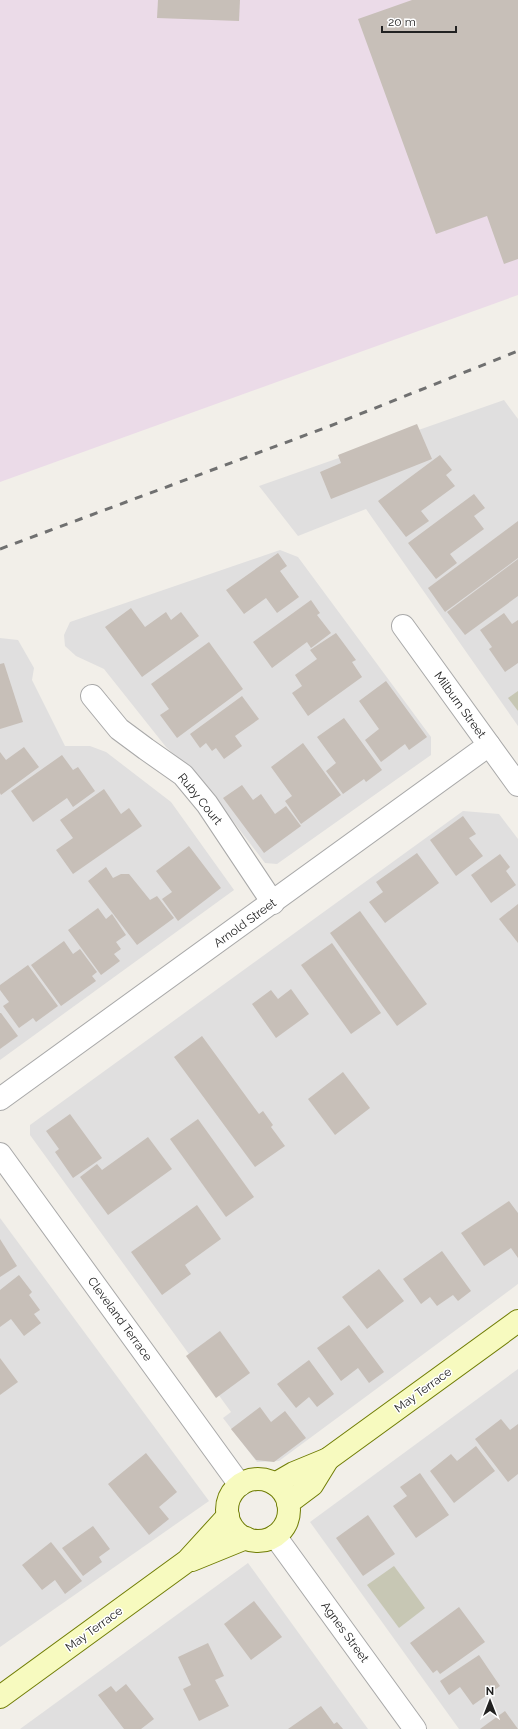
<svg xmlns="http://www.w3.org/2000/svg" width="518" height="1729" font-family="Raleway,sans-serif">
<style>
.residential{fill:#e0dfdf}
.industrial{fill:#ebdbe8}
.construction{fill:#c7c7b4}
.building{fill:#c7bfb8}
.lines{fill:none;stroke-linecap:round;stroke-linejoin:round}
.street-casing{stroke:#a9a9a9;stroke-width:24}
.secondary-casing{stroke:#707d05;stroke-width:24}
.street{stroke:#fff;stroke-width:22}
.secondary{stroke:#f7fabf;stroke-width:22}
.rail{stroke:#707070;stroke-width:3;stroke-dasharray:8 8;stroke-linecap:butt}
.labels{text-anchor:middle;dominant-baseline:central;stroke-width:3;stroke-linejoin:round;paint-order:stroke}
.street-label{font-size:12px;fill:#222;stroke:#fff}
</style>
<rect width="100%" height="100%" fill="#f2efe9"/>
<g class="residential">
<path d="M504,400L518,419V726L366,509L298,536L259,486Z"/>
<path d="M280,550L298,557L431,737V755L277,864L265,863L204,783L166,747L104,669L76,656L65,646L64,635L70,622Z"/>
<path d="M0,638L18,640L34,668L32,680L65,746H90L106,752L171,802L234,890L0,1060Z"/>
<path d="M463,811L499,814L518,839V1284L279,1461L257,1462L223,1418L231,1412L30,1135V1125Z"/>
<path d="M0,1218L209,1501L0,1647Z"/>
<path d="M518,1369V1729H459L310,1522Z"/>
<path d="M248,1563L368,1729H20Z"/>
</g>
<path class="industrial" d="M0,0H518V295L0,482Z"/>
<g class="construction">
<path d="M518,691V711L508,698Z"/>
<path d="M394,1566L425,1608L399,1628L367,1585Z"/>
</g>
<g class="building">
<path d="M158,0H240L239,21L157,18Z"/>
<path d="M412,0H518V259L504,264L487,216L436,234L358,19Z"/>
<path d="M417,424L432,459L331,499L320,472L341,463L338,455Z"/>
<path d="M440,455L452,470L446,475L455,486L421,511L429,521L406,537L378,501Z"/>
<path d="M474,494L485,508L474,516L484,529L450,554L457,563L436,579L408,543Z"/>
<path d="M518,521V558L445,612L428,588Z"/>
<path d="M278,553L287,566L280,571L299,597L277,613L266,598L244,614L226,590Z"/>
<path d="M518,559V596L465,635L447,612Z"/>
<path d="M311,600L320,613L317,615L331,633L311,648L307,642L272,668L253,642Z"/>
<path d="M131,608L145,627L166,612L171,620L181,612L199,636L142,677L105,627Z"/>
<path d="M504,613L512,624L518,620V663L505,672L489,649L492,647L480,630Z"/>
<path d="M336,633L356,660L352,662L362,677L308,716L292,693L302,686L295,675L317,659L310,650Z"/>
<path d="M209,642L243,689L177,738L160,715L169,709L151,684Z"/>
<path d="M4,663L23,722L0,729V664Z"/>
<path d="M386,681L427,737L409,750L405,744L381,762L365,740L379,729L359,701Z"/>
<path d="M242,696L259,719L235,736L242,746L224,759L216,748L212,751L206,743L200,748L190,734Z"/>
<path d="M344,718L382,770L366,782L364,779L343,794L326,771L336,763L317,737Z"/>
<path d="M303,743L341,795L301,824L285,801L292,796L271,767Z"/>
<path d="M24,747L39,767L1,795L0,793V752L6,760Z"/>
<path d="M62,755L73,770L78,767L95,791L73,807L67,798L33,822L11,791Z"/>
<path d="M242,785L253,800L261,794L275,814L286,806L301,826L264,853L223,798Z"/>
<path d="M104,789L121,814L129,808L142,826L73,874L56,850L73,838L60,820Z"/>
<path d="M463,816L476,834L469,838L483,856L456,876L430,840Z"/>
<path d="M189,846L221,888L178,921L162,899L172,892L156,871Z"/>
<path d="M417,853L439,883L385,923L369,902L383,892L376,882Z"/>
<path d="M500,854L510,867L506,871L516,885L491,903L471,875Z"/>
<path d="M106,867L113,878L121,874H129L150,900L157,896L174,918L137,945L88,881Z"/>
<path d="M518,904V943L499,919Z"/>
<path d="M98,908L106,919L112,914L126,935L116,942L121,949L114,954L120,961L101,975L68,930Z"/>
<path d="M360,911L427,1004L397,1026L330,933Z"/>
<path d="M64,941L73,954L80,949L97,972L92,976L96,981L61,1006L31,965Z"/>
<path d="M332,943L381,1013L351,1034L301,965Z"/>
<path d="M28,965L58,1006L36,1022L33,1018L19,1028L3,1006L9,1002L0,990V985Z"/>
<path d="M291,989L309,1014L276,1038L252,1004L271,990L278,999Z"/>
<path d="M0,1013H1L18,1036L0,1049Z"/>
<path d="M202,1036L259,1114L263,1111L273,1125L271,1127L285,1146L255,1167L174,1057Z"/>
<path d="M343,1072L370,1108L335,1135L308,1099Z"/>
<path d="M70,1114L102,1158L73,1178L55,1152L59,1149L46,1131Z"/>
<path d="M198,1119L254,1197L226,1217L170,1139Z"/>
<path d="M148,1137L172,1169L108,1215L80,1177L97,1164L102,1170Z"/>
<path d="M509,1201L518,1213V1258L511,1248L484,1266L461,1233Z"/>
<path d="M197,1205L221,1239L185,1265L191,1274L162,1295L131,1252Z"/>
<path d="M0,1239L17,1266L0,1277Z"/>
<path d="M442,1251L471,1291L458,1301L453,1295L437,1306L430,1297L421,1304L403,1279Z"/>
<path d="M379,1269L404,1301L367,1329L342,1297Z"/>
<path d="M19,1275L32,1292L29,1295L40,1310L34,1314L41,1323L24,1336L11,1319L0,1327V1290Z"/>
<path d="M349,1325L384,1372L369,1383L358,1368L341,1381L317,1348Z"/>
<path d="M220,1331L250,1373L216,1398L186,1356Z"/>
<path d="M0,1358L18,1382L0,1395Z"/>
<path d="M309,1360L334,1394L317,1407L309,1397L296,1408L277,1384Z"/>
<path d="M260,1407L271,1422L285,1411L306,1438L274,1462L256,1460L231,1429Z"/>
<path d="M501,1419L510,1430L518,1424V1474L508,1482L475,1439Z"/>
<path d="M476,1446L495,1471L454,1503L430,1471L451,1454L457,1461Z"/>
<path d="M146,1453L177,1492L159,1507L169,1519L149,1535L108,1484Z"/>
<path d="M420,1473L449,1515L416,1538L393,1506L407,1496L400,1487Z"/>
<path d="M368,1515L395,1554L363,1576L336,1538Z"/>
<path d="M93,1526L110,1549L99,1557L102,1562L83,1576L62,1548Z"/>
<path d="M51,1542L82,1581L65,1594L55,1580L42,1590L22,1565Z"/>
<path d="M254,1601L282,1637L251,1660L224,1624Z"/>
<path d="M459,1607L485,1642L440,1674L437,1670L433,1673L410,1643Z"/>
<path d="M208,1643L224,1676L215,1680L229,1706L199,1721L183,1689L191,1685L178,1657Z"/>
<path d="M479,1655L500,1686L473,1705L460,1687L449,1695L440,1681Z"/>
<path d="M126,1684L154,1719L141,1729H124L98,1695L111,1686L116,1692Z"/>
<path d="M321,1706L334,1724L337,1722L343,1729H288Z"/>
<path d="M505,1711L518,1729H480Z"/>
</g>
<g class="lines">
<g class="street-casing">
<g id="street">
<path d="M403,626L518,785"/>
<path d="M92,696L119,729L146,749L183,775L207,804L273,903"/>
<path d="M0,1099L489,745"/>
<path d="M0,1154L240,1485"/>
<path d="M275,1536L415,1729"/>
</g>
</g>
<g class="secondary-casing">
<g id="secondary">
<circle cx="258" cy="1510" r="31"/>
<path d="M275,1484L294,1473L328,1459L518,1321"/>
<path d="M288,1503L312,1485L328,1459"/>
<path d="M192,1560L246,1538"/>
<path d="M0,1697L187,1561L228,1516"/>
</g>
</g>
<use href="#street" class="street"/>
<use href="#secondary" class="secondary"/>
<path class="rail" d="M0,549L330,426L518,351"/>
</g>
<g class="labels">
<g class="street-label">
<text transform="translate(460 705) rotate(54)">Milburn Street</text>
<text transform="translate(200 799) rotate(51)">Ruby Court</text>
<text transform="translate(245 923) rotate(-36)">Arnold Street</text>
<text transform="translate(120 1319) rotate(54)">Cleveland Terrace</text>
<text transform="translate(423 1390) rotate(-36)">May Terrace</text>
<text transform="translate(94 1629) rotate(-36)">May Terrace</text>
<text transform="translate(345 1632) rotate(54)">Agnes Street</text>
</g>
</g>
<g transform="translate(490 1701)" stroke="#ffffff" stroke-width="3" paint-order="stroke">
<path d="M0-3L7 15L0 10L-7 15Z" fill="#222222"/>
<text y="-6" font-size="11" font-weight="bold" text-anchor="middle" fill="#222222">N</text>
</g>
<path d="M382 26v6h74v-6" fill="none" stroke="#222222" stroke-width="2"/>
<text x="388" y="26" font-size="12" fill="#222222" stroke="#ffffff" stroke-width="3" paint-order="stroke">20 m</text>
</svg>
